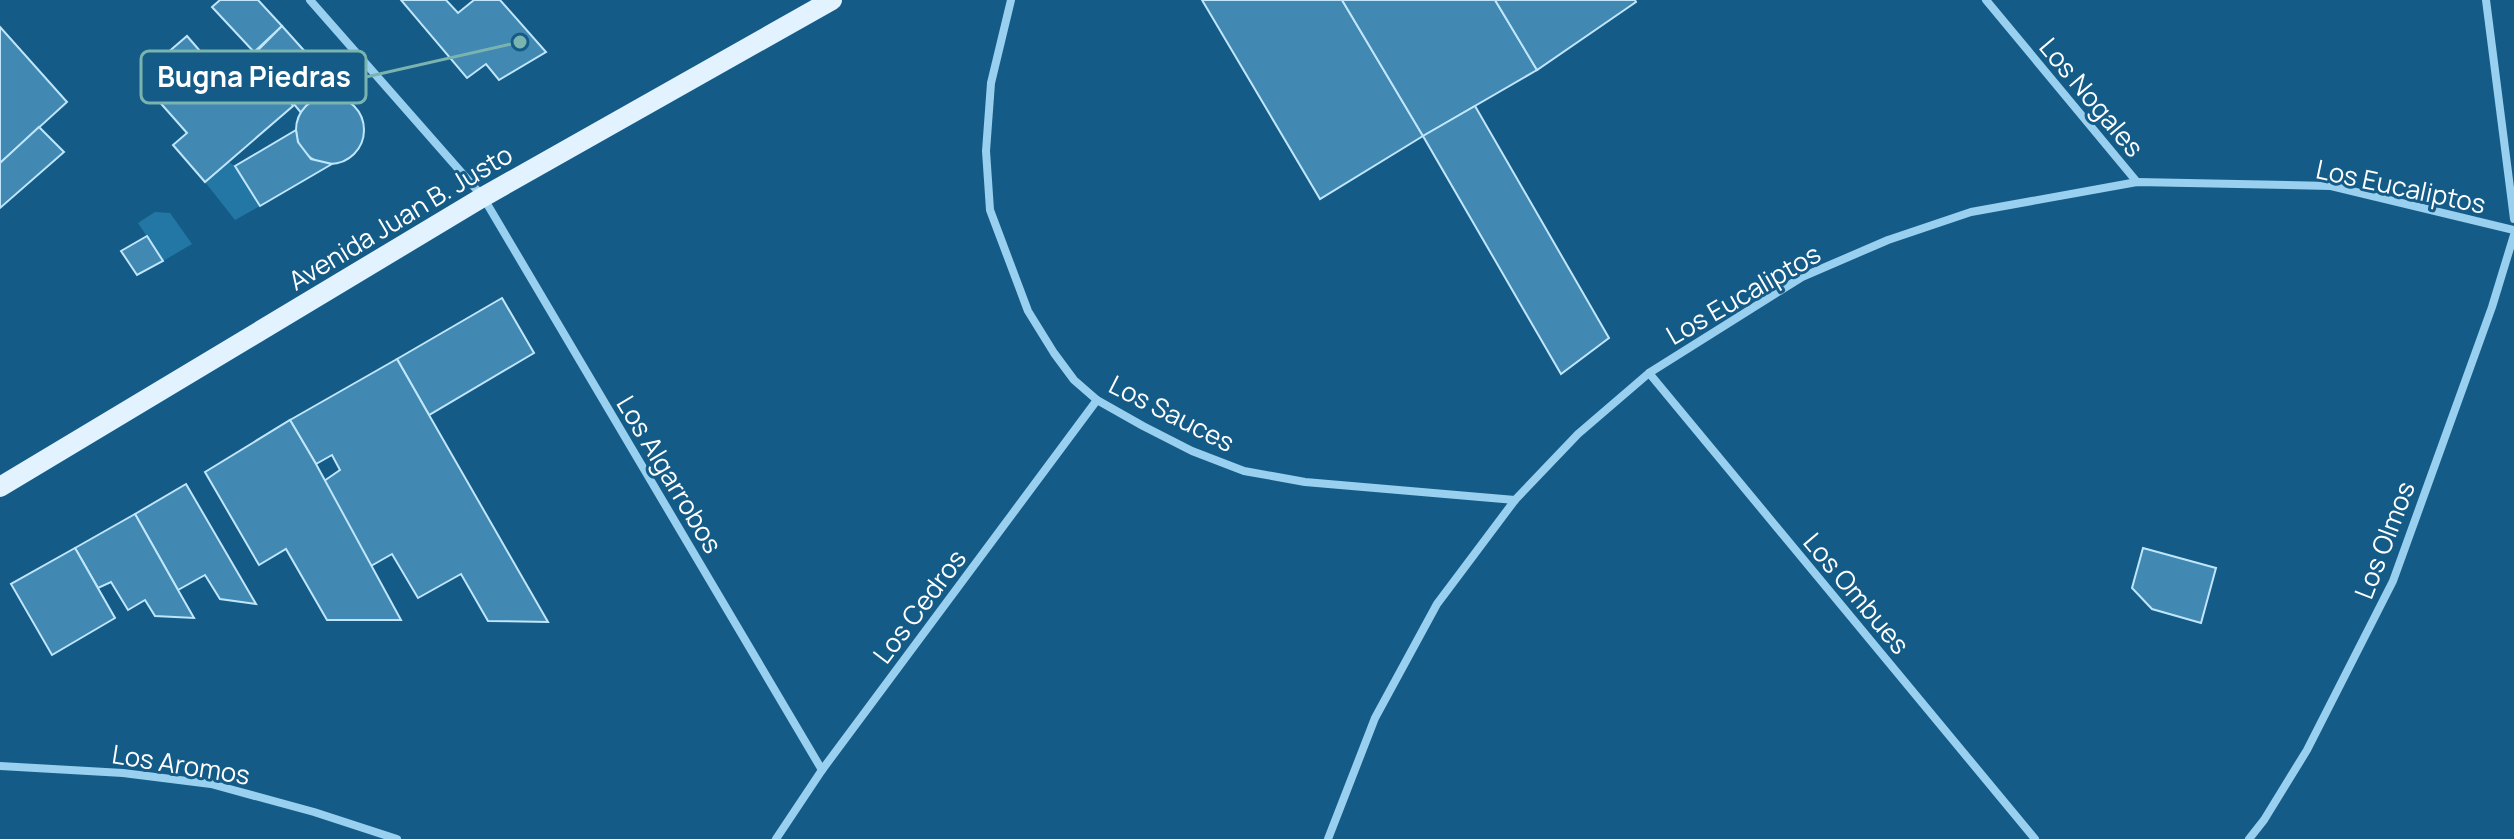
<svg xmlns="http://www.w3.org/2000/svg" width="2514" height="839" font-family="Manrope,sans-serif">
<style>
.green{fill:#2377a5}
.building{fill:#4189b3;stroke:#c0e6fb;stroke-width:2}
.lines{fill:none;stroke-linecap:round;stroke-linejoin:round}
.street{stroke:#9ad0ef;stroke-width:8}
.primary{stroke:#e2f3ff;stroke-width:20}
.labels{text-anchor:middle;dominant-baseline:central;stroke-width:6;stroke-linejoin:round;paint-order:stroke}
.street-label{font-size:26px;fill:#fff;stroke:#145c87}
.leader{fill:none;stroke:#7bb4af;stroke-width:3}
.callout-dot{fill:#7bb4af;stroke:#145c87;stroke-width:3}
.callout{fill:#145c87;stroke:#7bb4af;stroke-width:3}
.callout-label{font-size:28px;text-anchor:middle;font-weight:bold;fill:#fff}
</style>
<rect width="100%" height="100%" fill="#145c87"/>
<g class="green">
<path d="M229,162L235,166L260,206L235,220L205,182Z"/>
<path d="M155,212L170,213L192,244L163,261L138,223Z"/>
</g>
<g class="building">
<path d="M220,0H258L282,26L254,52L212,7Z"/>
<path d="M401,0H446L458,13L474,0H500L546,52L499,80L486,64L467,78Z"/>
<path d="M1202,0H1342L1423,136L1320,199Z"/>
<path d="M1342,0H1495L1537,70L1423,136Z"/>
<path d="M1495,0H1635L1636,2L1537,70Z"/>
<path d="M282,26L317,65L284,92L251,57Z"/>
<path d="M0,27L67,102L0,163Z"/>
<path d="M187,36L225,80L251,57L284,92L293,106L205,182L173,145L187,133L156,98L183,73L166,54Z"/>
<path d="M314,67L333,88L335,97L313,101L302,114L284,92Z"/>
<circle cx="330" cy="130" r="34"/>
<path d="M1475,106L1609,338L1561,374L1423,136Z"/>
<path d="M39,127L64,152L0,208V163Z"/>
<path d="M296,130L298,142L311,159L332,164L260,206L235,166Z"/>
<path d="M147,236L163,261L137,275L121,251Z"/>
<path d="M502,298L534,353L429,415L397,359Z"/>
<path d="M397,359L429,415L548,622L488,621L461,574L418,598L392,554L371,566L324,481L340,470L332,455L316,464L290,420Z"/>
<path d="M290,420L316,464L401,620H327L286,549L259,565L205,472Z"/>
<path d="M186,484L256,604L220,599L205,575L178,590L135,514Z"/>
<path d="M135,514L178,590L194,618L155,616L145,600L128,610L111,582L98,588L75,548Z"/>
<path d="M75,548L115,618L52,655L11,584Z"/>
<path d="M2143,548L2216,568L2201,623L2152,609L2132,588Z"/>
</g>
<g class="lines">
<g class="street">
<path d="M310,0L483,197L822,770"/>
<path d="M1011,0L991,83L986,151L990,210L1028,311L1054,353L1074,380L1097,400L1143,426L1192,451L1244,471L1305,482L1515,500"/>
<path d="M1986,0L2137,182"/>
<path d="M2486,0L2514,219"/>
<path d="M1649,373L2035,839"/>
<path d="M0,766L123,773L211,784L314,812L397,839"/>
<path d="M776,839L822,770L1097,400"/>
<path d="M1328,839L1375,718L1437,604L1515,500L1578,434L1649,373L1802,277L1888,240L1971,212L2137,182L2331,186L2514,230"/>
<path d="M2249,839L2264,820L2307,750L2393,581L2492,307L2514,235"/>
</g>
<path class="primary" d="M0,487L483,197L832,0"/>
</g>
<g class="labels">
<g class="street-label">
<text transform="translate(2092 97) rotate(50)">Los Nogales</text>
<text transform="translate(2401 186) rotate(12)">Los Eucaliptos</text>
<text transform="translate(400 217) rotate(-31)">Avenida Juan B. Justo</text>
<text transform="translate(1743 294) rotate(-30)">Los Eucaliptos</text>
<text transform="translate(1172 413) rotate(27)">Los Sauces</text>
<text transform="translate(670 474) rotate(59)">Los Algarrobos</text>
<text transform="translate(2384 540) rotate(-69)">Los Olmos</text>
<text transform="translate(1857 593) rotate(50)">Los Ombues</text>
<text transform="translate(919 606) rotate(-53)">Los Cedros</text>
<text transform="translate(181 764) rotate(9)">Los Aromos</text>
</g>
</g>
<path class="leader" d="M520 42L366 77"/>
<circle class="callout-dot" cx="520" cy="42" r="8"/>
<rect class="callout" x="141" y="51" width="225" height="52" rx="8"/>
<g class="callout-label">
<text x="254" y="87">Bugna Piedras</text>
</g>
</svg>
